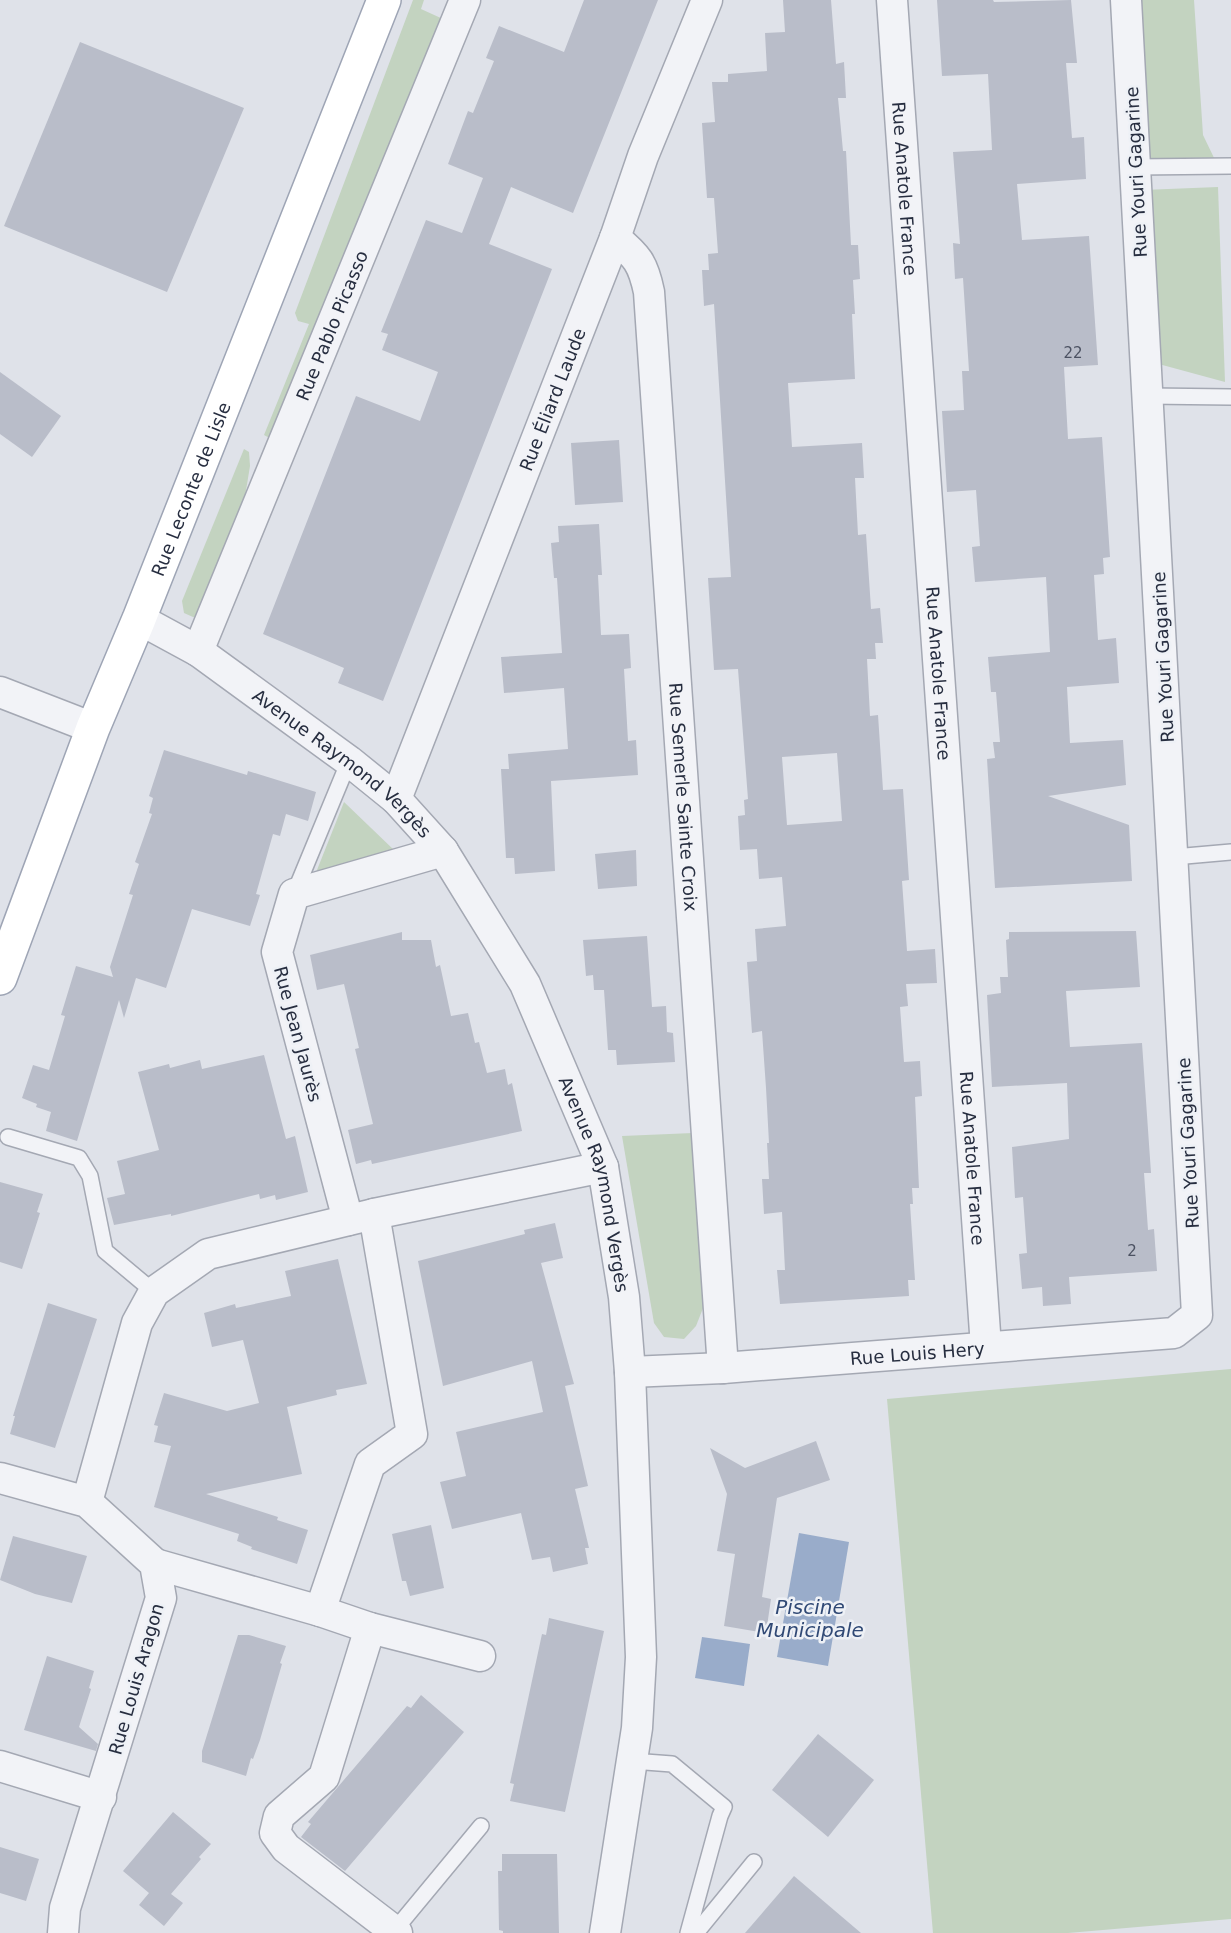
<svg xmlns="http://www.w3.org/2000/svg" width="1231" height="1933" font-family="'DejaVu Sans',sans-serif">
<style>
.green{fill:#c3d3c0}
.water{fill:#99acca}
.building{fill:#b9bdc9;fill-rule:evenodd}
.lines{fill:none;stroke-linecap:round;stroke-linejoin:round}
.lane-casing{stroke:#a4a8b3;stroke-width:18}
.street-casing{stroke:#a4a8b3;stroke-width:33}
.primary-casing{stroke:#9ea5b5;stroke-width:36}
.lane{stroke:#f2f3f7;stroke-width:15}
.street{stroke:#f2f3f7;stroke-width:30}
.primary{stroke:#fff;stroke-width:33}
.labels{text-anchor:middle;dominant-baseline:central;stroke-width:5;stroke-linejoin:round;paint-order:stroke}
.number-label{font-size:15px;fill:#4c5262}
.street-label{font-size:18px;fill:#272e40;stroke:#eef1f6}
.water-label{font-size:20px;font-style:italic;fill:#304975;stroke:#eef1f6}
</style>
<rect width="100%" height="100%" fill="#dfe2e9"/>
<g class="green">
<path d="M413,0H424L421,9L443,19L275,441L264,435L309,324L298,321L295,313Z"/>
<path d="M1136,0H1194L1203,135L1216,162L1142,163Z"/>
<path d="M1218,187L1225,382L1155,363L1143,190Z"/>
<path d="M244,449L249,452L250,466L239,533L202,621L184,613L182,601Z"/>
<path d="M344,802L395,851L315,875Z"/>
<path d="M693,1133L707,1298L696,1326L684,1339L664,1337L654,1323L622,1136Z"/>
<path d="M1231,1369V1919L1068,1933H933L887,1399Z"/>
</g>
<g class="water">
<path d="M799,1533L849,1542L828,1666L777,1657Z"/>
<path d="M702,1637L750,1644L744,1686L695,1678Z"/>
</g>
<g class="building">
<path d="M584,0H658L573,213L511,187L489,244L552,269L383,701L338,683L344,668L263,634L356,396L420,421L438,372L382,350L388,334L381,332L426,220L462,233L483,178L448,164L468,111L473,113L494,61L486,58L499,26L564,52Z"/>
<path d="M783,0H831L836,64L844,62L846,98H838L843,151H846L851,245H858L860,279L853,280L855,314H852L855,379L788,383L792,447L862,443L864,478H855L858,535L866,534L871,609L880,608L883,643H875L876,659H867L870,716L878,715L883,790L903,789L909,880L902,881L907,951L935,949L937,983L906,984L908,1006L900,1007L904,1062L920,1061L922,1096L915,1097L919,1188H912L913,1204H910L915,1280H908L909,1296L780,1304L777,1270H785L782,1212L764,1214L762,1179H769L767,1143H769L766,1088L762,1031L752,1033L747,962L757,961L755,929L786,926L782,877L759,879L757,849L740,850L738,816L745,815L744,800L748,799L738,669L714,670L708,578L731,577L714,304L704,306L702,270H709L708,254L718,253L714,198H707L702,123L715,122L712,82H728V74L767,71L765,33L785,32ZM837,753L842,821L787,825L782,757Z"/>
<path d="M937,0H993L994,2L1071,0L1077,63H1066L1072,138L1084,137L1086,179L1017,184L1022,240L1089,236L1098,365L1064,367L1068,439L1102,437L1110,557L1103,558L1104,574L1094,575L1098,640L1116,638L1119,683L1067,687L1070,743L1123,740L1126,785L1048,796L1129,825L1132,881L995,888L987,759L995,758L993,742H1000L996,692H991L988,657L1050,652L1046,577L975,582L972,547L980,546L976,490L947,492L942,411L964,410L962,371H969L963,278L955,279L953,243L960,244L953,152L992,150L988,74L942,76Z"/>
<path d="M80,42L244,108L167,292L4,226Z"/>
<path d="M0,372L61,416L32,457L0,434Z"/>
<path d="M619,440L623,502L575,505L571,443Z"/>
<path d="M599,524L602,575H598L601,635L629,634L631,668L624,669L628,741L636,740L638,775L551,781L555,871L515,874L514,858H506L501,769H509L508,754L568,749L564,688L504,693L501,657L562,653L557,578H554L551,543L559,542L558,526Z"/>
<path d="M164,750L247,775L248,771L316,792L308,821L286,814L280,836L273,834L256,894L260,895L250,926L192,909L166,988L136,978L124,1018L119,1000L77,1141L46,1131L51,1112L36,1107L37,1104L22,1098L33,1065L49,1070L65,1016L61,1015L76,966L113,977L110,967L133,895L129,894L139,864L135,862L152,814L149,813L153,798L149,796Z"/>
<path d="M636,850L637,886L598,889L595,854Z"/>
<path d="M1136,931L1140,987L1066,991L1070,1047L1142,1043L1151,1173H1144L1148,1230L1154,1229L1157,1271L1069,1277L1071,1304L1043,1306L1042,1287L1022,1289L1019,1254L1027,1253L1023,1197L1015,1198L1012,1147L1069,1139L1067,1083L992,1087L987,995L1001,993L1000,977H1008L1006,940L1009,939V932Z"/>
<path d="M402,932V940H431L436,967L440,965L451,1016L468,1013L475,1043L479,1042L487,1073L505,1069L508,1085L512,1083L522,1131L372,1164L371,1160L356,1164L348,1130L373,1124L355,1049L359,1048L344,984L317,990L310,955Z"/>
<path d="M647,936L652,1007L666,1006L667,1032L673,1033L675,1062L617,1065L616,1050H608L604,990H594L593,975L586,976L583,940Z"/>
<path d="M264,1055L286,1139L295,1136L308,1192L276,1200L275,1195L260,1199L259,1194L171,1216V1214L114,1225L107,1198L125,1194L117,1161L159,1150L138,1072L169,1064L170,1068L200,1060L202,1069Z"/>
<path d="M0,1182L43,1194L37,1212L40,1213L22,1269L0,1262Z"/>
<path d="M555,1223L563,1258L541,1263L574,1384L565,1386L588,1486L575,1489L589,1548H585L588,1564L553,1572L550,1557L532,1560L521,1513L452,1529L440,1482L466,1476L456,1432L543,1412L532,1361L443,1386L418,1261L525,1234L524,1230Z"/>
<path d="M338,1259L367,1384L336,1390L337,1395L287,1407L302,1474L206,1494L278,1517L277,1520L308,1530L297,1564L251,1549L252,1547L237,1541L239,1534L154,1507L171,1446L154,1442L158,1426L154,1425L164,1393L227,1411L259,1403L243,1340L212,1347L204,1313L235,1304L236,1308L291,1296L285,1271Z"/>
<path d="M48,1303L97,1319L55,1448L10,1434L15,1416H13Z"/>
<path d="M816,1441L830,1480L777,1498L762,1597L771,1599L766,1633L724,1626L735,1554L717,1551L727,1494L710,1448L745,1468Z"/>
<path d="M431,1525L444,1588L410,1596L406,1581H402L392,1534Z"/>
<path d="M13,1536L87,1556L72,1603L35,1594L0,1580Z"/>
<path d="M549,1618L604,1631L565,1812L510,1801L514,1784L510,1783L521,1732L542,1634L546,1635Z"/>
<path d="M238,1635H249L286,1646L280,1663L282,1664L260,1740L253,1759L251,1758L246,1776L202,1762V1751Z"/>
<path d="M47,1656L94,1671L89,1688L91,1689L79,1727L98,1744L96,1751L24,1730Z"/>
<path d="M421,1695L464,1732L345,1871L301,1837L311,1824L308,1822L407,1706L411,1708Z"/>
<path d="M818,1734L874,1780L828,1837L772,1790Z"/>
<path d="M173,1812L211,1844L199,1857L201,1859L171,1894L183,1903L164,1926L139,1905L149,1893L123,1871Z"/>
<path d="M0,1847L39,1859L26,1901L0,1893Z"/>
<path d="M502,1854H557L559,1933H503V1931L499,1930L498,1871H502Z"/>
<path d="M794,1876L861,1933H745Z"/>
</g>
<g class="lines">
<g class="lane-casing">
<g id="lane">
<path d="M1135,167L1231,166"/>
<path d="M1148,396L1231,397"/>
<path d="M1174,857L1231,852"/>
<path d="M294,894L349,761"/>
<path d="M8,1137L79,1158L90,1176L105,1251L154,1292"/>
<path d="M632,1761L672,1764L724,1807L720,1816L688,1933"/>
<path d="M394,1931L481,1826"/>
<path d="M696,1933L754,1862"/>
</g>
</g>
<g class="street-casing">
<g id="street">
<path id="s1" d="M892,0L986,1347"/>
<path id="s2" d="M615,238C637,256 643,263 649,292L723,1368"/>
<path id="s3" d="M139,619L198,651L349,761L396,799L443,851L525,984L603,1167L624,1297L630,1372L641,1657L637,1728L605,1933"/>
<path id="s4" d="M198,651L465,0"/>
<path d="M0,692L93,728"/>
<path id="s5" d="M396,799L615,238L643,156L707,0"/>
<path d="M348,1220L277,952L294,894L443,851"/>
<path id="s6" d="M630,1372L723,1368L1174,1333L1197,1315L1126,0"/>
<path d="M0,1478L87,1502L155,1564L161,1598L65,1908L63,1933"/>
<path d="M87,1502L137,1323L154,1292L208,1254L374,1214L603,1167"/>
<path d="M155,1564L320,1611L370,1628L480,1656"/>
<path d="M320,1611L370,1464L412,1434L374,1214"/>
<path d="M370,1628L324,1777L279,1816L275,1833L286,1848L397,1933"/>
<path d="M0,1766L101,1797"/>
</g>
</g>
<g class="primary-casing">
<g id="primary">
<path id="s7" d="M0,978L93,728L139,619L384,0"/>
</g>
</g>
<use href="#lane" class="lane"/>
<use href="#street" class="street"/>
<use href="#primary" class="primary"/>
</g>
<g class="labels">
<g class="number-label">
<text x="1073" y="353">22</text>
<text x="1132" y="1251">2</text>
</g>
<g class="street-label">
<text transform="translate(1136 172) rotate(-93)">Rue Youri Gagarine</text>
<text stroke="none"><textPath href="#s1" startOffset="189">Rue Anatole France</textPath></text>
<text stroke="none"><textPath href="#s4" startOffset="352">Rue Pablo Picasso</textPath></text>
<text stroke="none"><textPath href="#s5" startOffset="429">Rue Éliard Laude</textPath></text>
<text stroke="none"><textPath href="#s7" startOffset="525">Rue Leconte de Lisle</textPath></text>
<text transform="translate(1163 657) rotate(-93)">Rue Youri Gagarine</text>
<text stroke="none"><textPath href="#s1" startOffset="675">Rue Anatole France</textPath></text>
<text stroke="none"><textPath href="#s3" startOffset="250">Avenue Raymond Vergès</textPath></text>
<text stroke="none"><textPath href="#s2" startOffset="572">Rue Semerle Sainte Croix</textPath></text>
<text transform="translate(298 1034) rotate(75)">Rue Jean Jaurès</text>
<text transform="translate(1188 1143) rotate(-93)">Rue Youri Gagarine</text>
<text stroke="none"><textPath href="#s1" startOffset="1161">Rue Anatole France</textPath></text>
<text stroke="none"><textPath href="#s3" startOffset="754">Avenue Raymond Vergès</textPath></text>
<text stroke="none"><textPath href="#s6" startOffset="288">Rue Louis Hery</textPath></text>
<text transform="translate(136 1679) rotate(-74)">Rue Louis Aragon</text>
</g>
<g class="water-label">
<text x="810" y="1607">Piscine<tspan x="810" dy="23">Municipale</tspan></text>
</g>
</g>
</svg>
